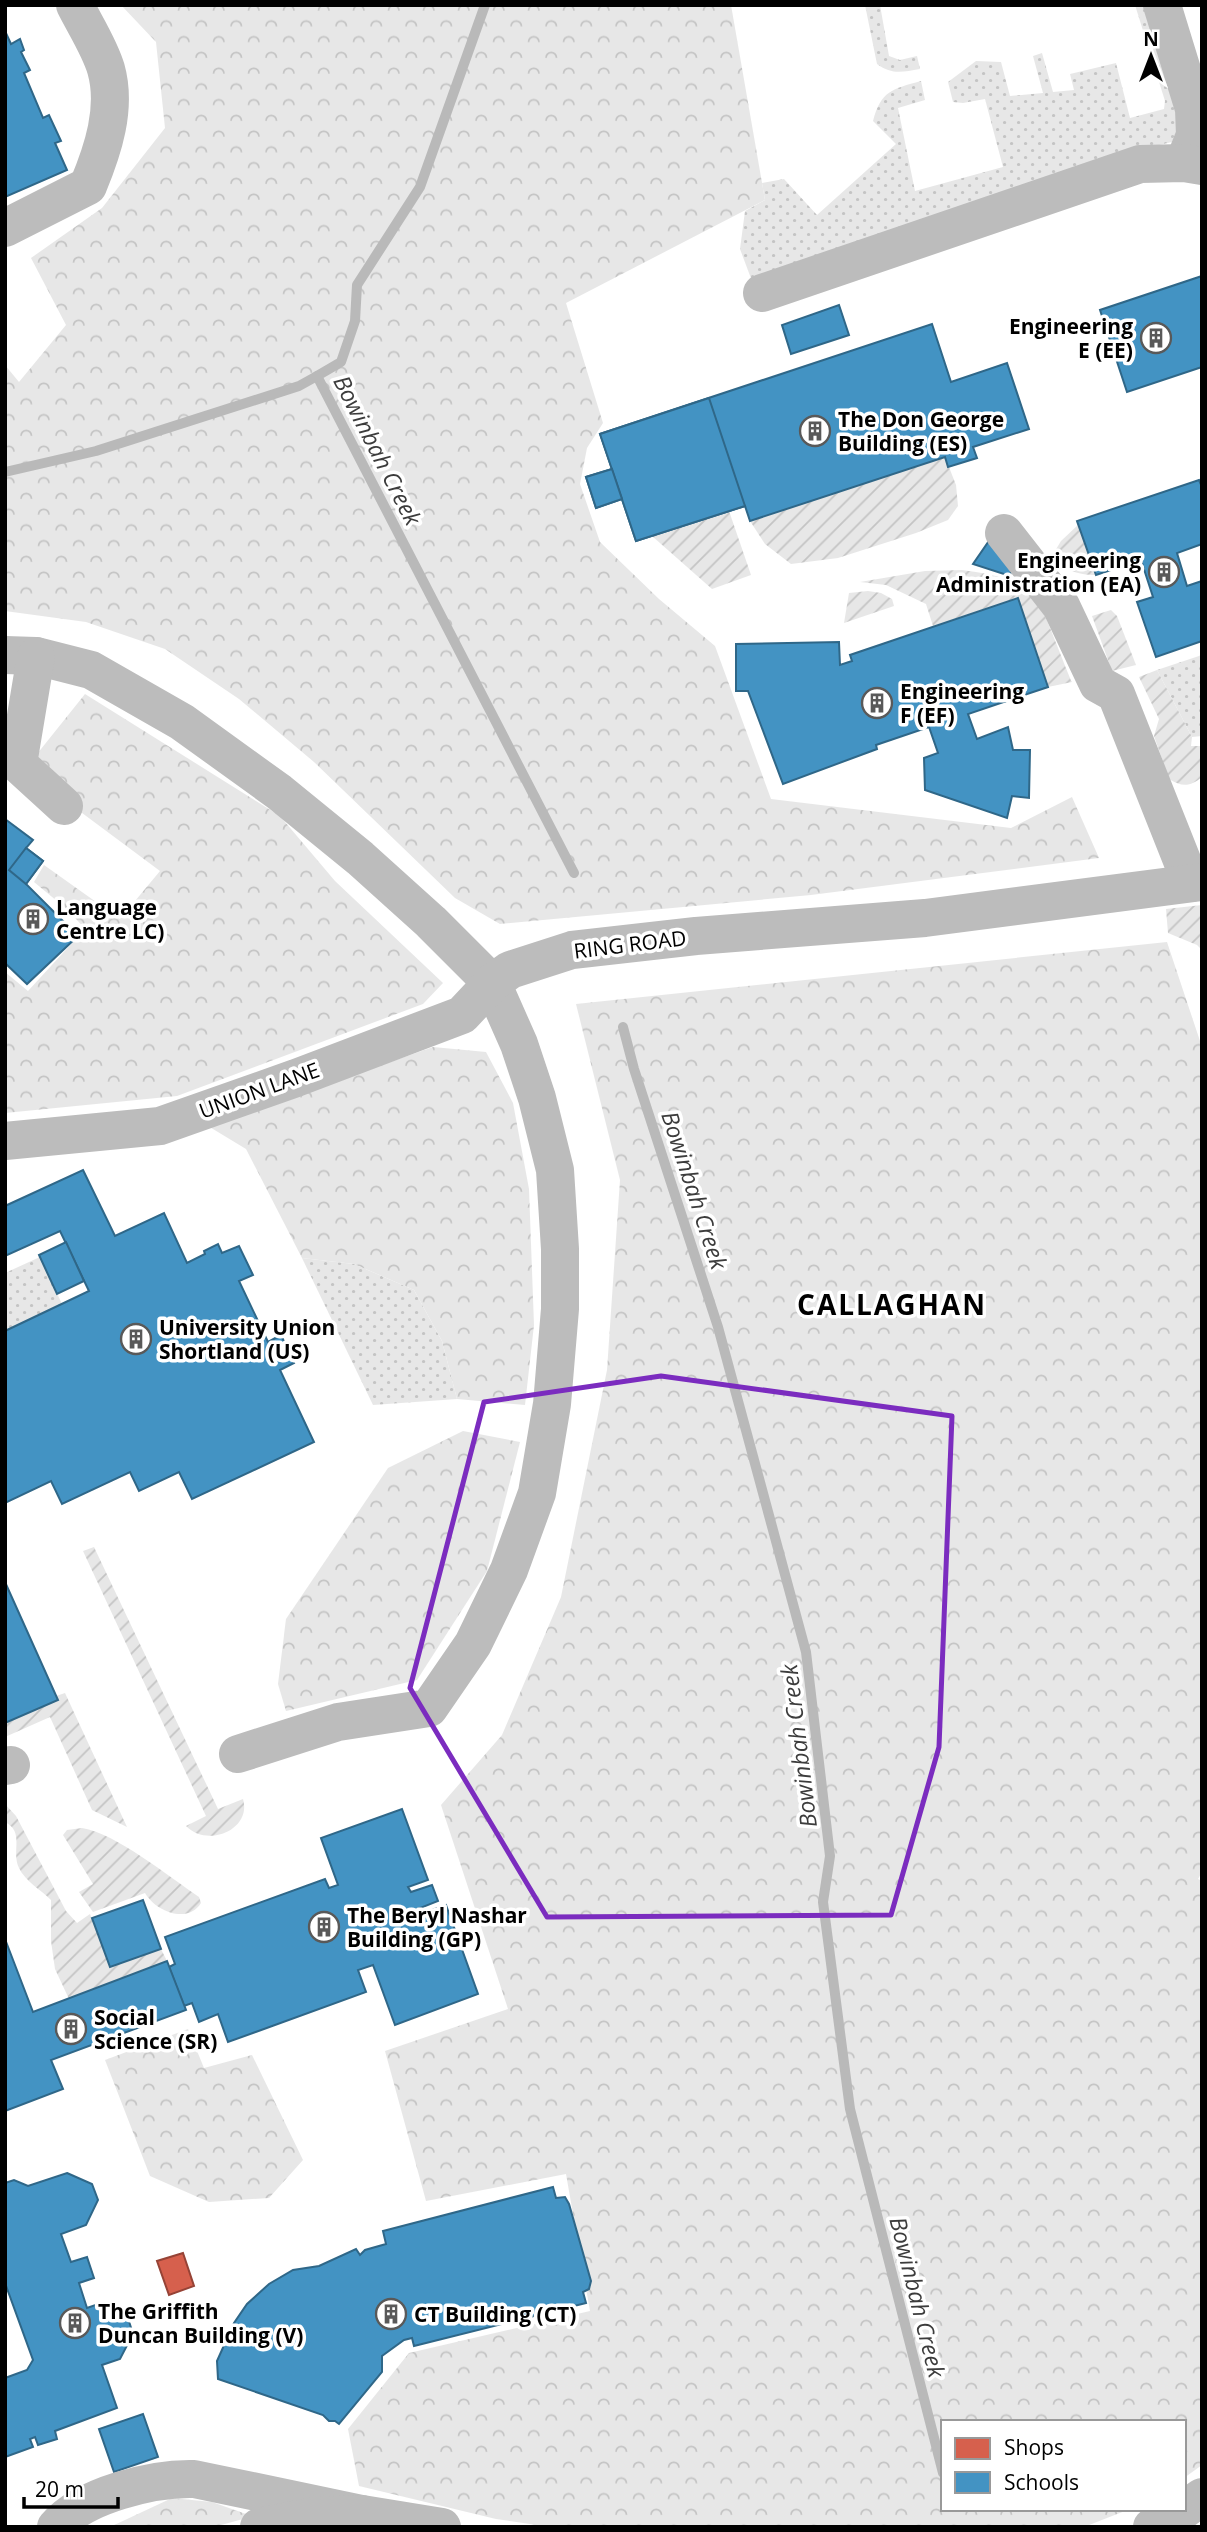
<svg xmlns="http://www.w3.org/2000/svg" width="1207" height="2532" font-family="'Open Sans',sans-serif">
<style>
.grass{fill:url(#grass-dots)}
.forest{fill:url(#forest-crowns)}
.garden{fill:url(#garden-furrows)}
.shops{fill:#d6604d;stroke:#964336;stroke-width:2}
.schools{fill:#4393c3;stroke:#2f6788;stroke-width:2}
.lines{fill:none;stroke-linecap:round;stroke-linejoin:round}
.stream{stroke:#b9b9b9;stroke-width:10}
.minor{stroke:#bcbcbc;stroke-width:38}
.marked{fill:none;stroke:#7b2cbf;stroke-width:5;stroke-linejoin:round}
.labels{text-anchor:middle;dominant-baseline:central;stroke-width:7;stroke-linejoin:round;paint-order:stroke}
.poi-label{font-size:21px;font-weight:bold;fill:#000;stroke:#fff;text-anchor:start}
.street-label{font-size:21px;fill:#000;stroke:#fff}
.water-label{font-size:23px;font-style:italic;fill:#3c3c3c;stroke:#fff}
.district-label{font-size:28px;font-weight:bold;letter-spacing:2px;fill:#000;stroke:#fff}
</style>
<defs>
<pattern id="grass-dots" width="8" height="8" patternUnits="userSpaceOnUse" patternTransform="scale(1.75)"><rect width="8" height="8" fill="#e7e7e7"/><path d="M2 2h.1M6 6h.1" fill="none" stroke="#c4c4c4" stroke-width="1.8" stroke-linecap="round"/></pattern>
<pattern id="forest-crowns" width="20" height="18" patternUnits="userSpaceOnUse" patternTransform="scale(1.75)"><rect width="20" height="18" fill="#e7e7e7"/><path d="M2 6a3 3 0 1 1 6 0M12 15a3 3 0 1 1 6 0" fill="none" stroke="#c4c4c4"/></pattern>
<pattern id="garden-furrows" width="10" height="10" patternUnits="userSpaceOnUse" patternTransform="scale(1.75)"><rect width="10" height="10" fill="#e7e7e7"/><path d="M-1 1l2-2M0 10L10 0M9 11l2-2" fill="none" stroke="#c4c4c4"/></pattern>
</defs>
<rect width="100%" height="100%" fill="#fff"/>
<g class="grass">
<path d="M865,5H880L889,56L900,60L917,56L920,69C902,72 892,75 877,64Z"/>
<path d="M1135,5H1150L1183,114L1172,142L1155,146L752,281L740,249L745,211L765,200L762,183L784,179L817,215L896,144L873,121C881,91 892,89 921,81L925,100L898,108L915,191L1003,167L985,99L963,103L953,102L948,82L976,61L1001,62L1010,96L1043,93L1033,56L1042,53L1053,92L1074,90L1070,74L1116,63L1130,118L1164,109L1165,101Z"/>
<path d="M1202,655V736L1192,737L1157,670Z"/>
<path d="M40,1257L62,1304L5,1331V1273Z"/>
<path d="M302,1258L354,1264L414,1290L442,1341L457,1399L373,1405Z"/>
</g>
<g class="forest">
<path d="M121,5H731L765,200L566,303L603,423L587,448L580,484L600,542L659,599L715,646L771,799L1011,828L1072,797L1099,858L811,895L500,924L455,898L314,762L239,699L165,649L86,622L5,611V365L19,382L66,325L31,258L102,208L165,128L156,42Z"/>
<path d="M85,694L280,816L335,881L443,983L423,1004L177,1096L5,1113V972L28,991L85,929L69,911L34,882L44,865L120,919L160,871L70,804L33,759Z"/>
<path d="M1167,942L1202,1047V1872L1198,1879L1202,1881V2465L1184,2478V2422H943V2509H1130L1084,2527H550L496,2519L359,2486L348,2429L409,2353L590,2311L566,2174L426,2201L385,2051L508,2009L441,1805L502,1735L561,1597L607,1370L620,1180L576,1004Z"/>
<path d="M433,1047L486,1052L513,1103L529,1189L534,1325L525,1405L457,1399L442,1341L414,1290L354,1264L302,1258L246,1149L208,1126Z"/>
<path d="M463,1431L520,1442L487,1571L417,1680L286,1711L278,1684L286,1619L388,1468Z"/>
<path d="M188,2029L204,2068L252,2055L303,2160L269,2198L209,2202L150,2176L105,2060Z"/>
<path d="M172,2498L212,2502L246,2514L243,2519L214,2527H110Z"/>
</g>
<g class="garden">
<path d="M945,457L956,485L958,506L948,520L916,533L838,558L791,564L765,544L750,521Z"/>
<path d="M729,511L751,575L712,589L652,536Z"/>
<path d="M1079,524L1096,575C1078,575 1059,570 1055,551L1061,541Z"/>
<path d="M962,570C986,573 1015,578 1034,595C1042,603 1065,667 1072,682L1048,687L1017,598L933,626L926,604L886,585L860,582L925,571Z"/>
<path d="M868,591L881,593L892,599L894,606L844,623L849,593Z"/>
<path d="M1111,610L1117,616L1136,665L1112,671L1092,616Z"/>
<path d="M1157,670L1192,737L1191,746H1202V777C1190,787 1182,787 1169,779L1154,736L1159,719L1139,677Z"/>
<path d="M1202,905V950L1197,945L1168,933L1166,909Z"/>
<path d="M94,1547L218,1809L243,1799C252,1830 207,1848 186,1826L206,1816L83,1551Z"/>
<path d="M65,1693L127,1827L92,1810L50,1717L5,1737V1723L58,1700L56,1696Z"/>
<path d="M5,1804L16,1816L66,1911L77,1923L90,1914L110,1967L161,1949L167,1961L69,1999L55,1969L51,1941V1900C41,1890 25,1881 19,1868C11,1851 25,1832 5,1822Z"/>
<path d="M82,1828C117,1834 168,1876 199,1897L201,1903C188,1924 156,1912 145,1893L93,1912L79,1892L93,1884L63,1835L67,1830Z"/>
</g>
<path class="shops" d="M183,2253L194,2286L169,2295L157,2261Z"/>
<g class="schools">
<path d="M5,31L11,44L20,39L24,50L21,52L30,70L24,73L43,118L49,115L61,141L55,143L67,170L5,197Z"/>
<path d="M1202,276V367L1127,392L1100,310Z"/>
<path d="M839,305L849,335L791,354L782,325Z"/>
<path d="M932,324L951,382L1007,363L1029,429L973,447L977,458L948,467L945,457L750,521L745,506L636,541L622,499L596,508L586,477L612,469L600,434Z"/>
<path d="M709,398L745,506L636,541L600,434Z"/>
<path d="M612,469L622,499L596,508L586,477Z"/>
<path d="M1199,480L1202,487V544L1177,553L1187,586L1202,581V641L1156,657L1137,602L1153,597L1141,560L1096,575L1077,521Z"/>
<path d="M1002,522L1020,528L1010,576L973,564Z"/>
<path d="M1018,598L1048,687L968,714L977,739L1008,727L1013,750H1030L1029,798L1012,796L1007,818L925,790L924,758L938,753L929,727L876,745L877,749L783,784L748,691H736V644L839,642L840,665L852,661L850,655Z"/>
<path d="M5,819L33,840L26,848L43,861L26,884L78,936L27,984L5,963Z"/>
<path d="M26,848L43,861L26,884L9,870Z"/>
<path d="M83,1170L115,1236L164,1213L187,1263L205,1254L204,1251L218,1244L222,1253L239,1246L253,1275L239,1281L268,1342L281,1335L294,1363L280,1370L314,1442L192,1499L179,1472L139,1491L130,1472L62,1504L51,1481L5,1503V1331L89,1291L60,1231L5,1256V1206Z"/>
<path d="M66,1242L84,1281L57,1294L39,1255Z"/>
<path d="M5,1582L58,1700L5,1723Z"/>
<path d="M402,1809L428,1880L408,1887L411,1892L432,1885L438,1901L415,1910L417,1915L446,1905L478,1994L395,2025L373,1965L358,1970L366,1992L228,2042L218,2014L199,2022L192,2003L184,2006L169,1967L175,1964L165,1937L325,1879L329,1888L338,1885L321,1838Z"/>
<path d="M143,1900L161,1949L110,1967L92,1918Z"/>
<path d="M5,1939L33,2012L167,1961L186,2010L51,2060L63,2089L5,2111Z"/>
<path d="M67,2173L92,2184L98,2200L86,2225L61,2234L71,2262L87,2257L94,2278L79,2283L87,2308L104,2302L126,2312L133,2334L120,2359L102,2365L117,2408L55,2431L57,2439L38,2445L35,2437L30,2439L33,2447L5,2457V2378L27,2370L33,2360L5,2283V2183L14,2180L28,2186Z"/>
<path d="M553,2187L556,2198L565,2197L569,2204L591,2281L589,2289L583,2292L586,2303L414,2346L412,2338L404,2340L382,2356V2372L339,2424L335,2421H329L323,2415L218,2379L217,2361L234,2323L247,2304L269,2284L293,2270L319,2266L356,2249L360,2255L365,2250L386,2244L383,2231Z"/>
<path d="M143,2414L158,2457L114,2472L99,2429Z"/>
</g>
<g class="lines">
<g class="stream">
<path d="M485,5L420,187L357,285L355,321L341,362L317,376L574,873"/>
<path d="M5,472L96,451L299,386L317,376"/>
<path d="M623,1027L634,1069L718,1327L806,1652L830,1856L823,1902L850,2109L943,2473"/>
</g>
<g class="minor">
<path d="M1162,5L1194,109L1195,135L1184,163"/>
<path d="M5,228L88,186C103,150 117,108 106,69C100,48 85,25 75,5"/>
<path d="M762,293L1140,164L1184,163L1202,166"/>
<path d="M1004,533L1061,606L1098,684L1116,694L1191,883"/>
<path d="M5,655L36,656L91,670L182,722L279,792L360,858L431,922L492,983L519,1044L537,1098L555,1170L560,1249V1309L552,1404L537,1493L509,1570L473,1644L429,1708L338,1722L238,1754"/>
<path d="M36,656L18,764L64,806"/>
<path d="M5,1141L160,1126L296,1078L462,1015L492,983L510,970L572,950L696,936L925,918L1202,882"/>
<path d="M5,1766L11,1765"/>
<path d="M56,2527C83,2495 153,2478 194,2479L362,2514"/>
<path d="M259,2527L313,2516L362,2514L442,2527"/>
<path d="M1152,2527L1178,2514L1202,2497"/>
</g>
</g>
<path class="marked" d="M661,1376L952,1416L939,1747L891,1915L547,1917L410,1688L484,1402Z"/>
<defs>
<g id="building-ring" transform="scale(1.575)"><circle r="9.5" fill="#fff" stroke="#595959" stroke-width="1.5"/><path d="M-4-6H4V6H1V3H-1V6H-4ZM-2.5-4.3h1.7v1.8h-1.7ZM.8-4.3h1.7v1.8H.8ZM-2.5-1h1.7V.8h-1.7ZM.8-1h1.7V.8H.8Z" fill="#595959"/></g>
</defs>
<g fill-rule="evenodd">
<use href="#building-ring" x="1156" y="338"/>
<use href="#building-ring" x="815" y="431"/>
<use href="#building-ring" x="1164" y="572"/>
<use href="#building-ring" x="877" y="703"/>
<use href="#building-ring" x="33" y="919"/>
<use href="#building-ring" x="136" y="1339"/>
<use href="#building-ring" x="324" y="1927"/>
<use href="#building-ring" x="71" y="2029"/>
<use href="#building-ring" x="391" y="2314"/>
<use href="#building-ring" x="75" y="2323"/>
</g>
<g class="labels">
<g class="poi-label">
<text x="1133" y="326" text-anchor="end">Engineering<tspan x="1133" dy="24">E (EE)</tspan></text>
<text x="838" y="419">The Don George<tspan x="838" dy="24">Building (ES)</tspan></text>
<text x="1141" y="560" text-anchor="end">Engineering<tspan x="1141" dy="24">Administration (EA)</tspan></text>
<text x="900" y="691">Engineering<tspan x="900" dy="24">F (EF)</tspan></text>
<text x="56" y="907">Language<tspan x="56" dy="24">Centre LC)</tspan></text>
<text x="159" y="1327">University Union<tspan x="159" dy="24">Shortland (US)</tspan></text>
<text x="347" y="1915">The Beryl Nashar<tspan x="347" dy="24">Building (GP)</tspan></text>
<text x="94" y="2017">Social<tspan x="94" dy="24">Science (SR)</tspan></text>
<text x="98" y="2311">The Griffith<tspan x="98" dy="24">Duncan Building (V)</tspan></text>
<text x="414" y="2314">CT Building (CT)</text>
</g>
<g class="street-label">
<text transform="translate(630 944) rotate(-7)">RING ROAD</text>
<text transform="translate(259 1090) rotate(-20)">UNION LANE</text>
</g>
<g class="water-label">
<text transform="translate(378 450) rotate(63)">Bowinbah Creek</text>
<text transform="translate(695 1190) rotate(72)">Bowinbah Creek</text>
<text transform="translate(798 1746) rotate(-97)">Bowinbah Creek</text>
<text transform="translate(918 2297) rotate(76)">Bowinbah Creek</text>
</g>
<g class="district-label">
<text x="892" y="1304">CALLAGHAN</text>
</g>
</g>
<rect width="1207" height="2532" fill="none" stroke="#000000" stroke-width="14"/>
<rect x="941" y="2420" width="245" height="91" fill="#ffffff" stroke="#999999" stroke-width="2"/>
<rect x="955" y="2438" width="35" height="21" fill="#d6604d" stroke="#999999" stroke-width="2"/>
<text x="1004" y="2455" font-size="21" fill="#000000">Shops</text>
<rect x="955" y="2472" width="35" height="21" fill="#4393c3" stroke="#999999" stroke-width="2"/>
<text x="1004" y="2490" font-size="21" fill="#000000">Schools</text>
<g transform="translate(1151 56)" stroke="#ffffff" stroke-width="5" paint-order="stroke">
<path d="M0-5L12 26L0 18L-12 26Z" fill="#000000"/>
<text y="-10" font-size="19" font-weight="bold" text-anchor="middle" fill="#000000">N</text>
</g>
<path d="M24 2497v10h94v-10" fill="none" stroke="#000000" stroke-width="3.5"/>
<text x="35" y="2497" font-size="21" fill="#000000" stroke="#ffffff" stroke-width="5" paint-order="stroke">20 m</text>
</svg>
